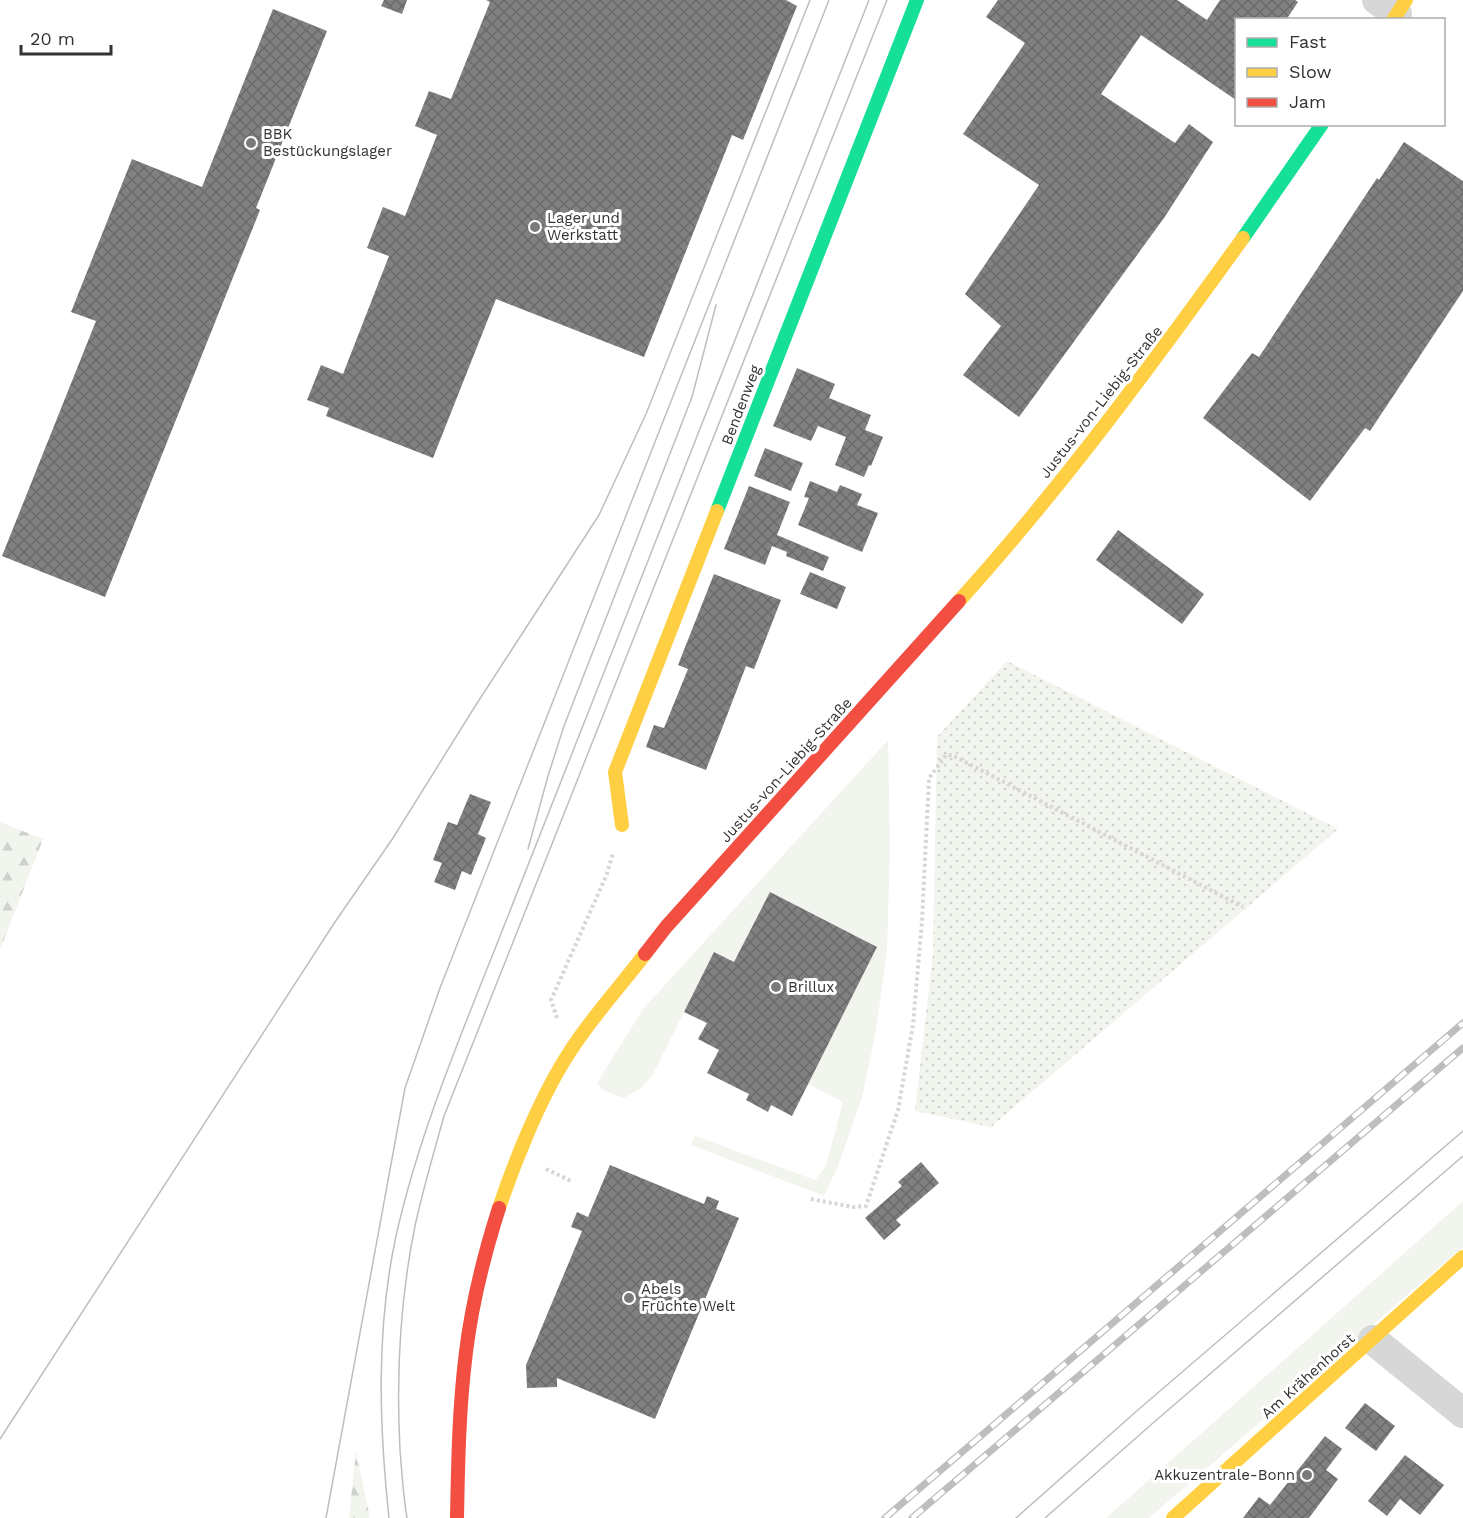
<svg xmlns="http://www.w3.org/2000/svg" width="1463" height="1518" font-family="'Work Sans',sans-serif">
<style>
.grass{fill:#f1f5ed}
.forest{fill:url(#forest-firs)}
.garden{fill:url(#garden-dots)}
.building{fill:url(#building-cross-hatch)}
.lines{fill:none;stroke-linecap:round;stroke-linejoin:round}
.path{stroke:#d6d6d6;stroke-width:4;stroke-dasharray:3 3;stroke-linecap:butt}
.street{stroke:#d7d7d7;stroke-width:30}
.fast{stroke:#16e098;stroke-width:14}
.slow{stroke:#ffcf43;stroke-width:14}
.jam{stroke:#f24e42;stroke-width:14}
.tram{stroke:#bebebe;stroke-width:1.5}
.rail-casing{stroke:#bebebe;stroke-width:7}
.rail{stroke:#fff;stroke-width:4.5;stroke-dasharray:14;stroke-linecap:butt}
.poi-dot{fill:#7a7a7a;stroke:#fff;stroke-width:2}
.labels{text-anchor:middle;dominant-baseline:central;stroke-width:6;stroke-linejoin:round;paint-order:stroke}
.poi-label{font-size:15px;fill:#333;stroke:#fff;text-anchor:start}
.street-label{font-size:15px;fill:#333;stroke:#fff}
</style>
<defs>
<pattern id="forest-firs" width="22" height="20" patternUnits="userSpaceOnUse" patternTransform="scale(1.5)"><rect width="22" height="20" fill="#f1f5ed"/><path d="M5 1l3.5 6h-7zM16 11l3.5 6h-7z" fill="#cfd2cc"/></pattern>
<pattern id="garden-dots" width="8" height="8" patternUnits="userSpaceOnUse" patternTransform="scale(1.5)"><rect width="8" height="8" fill="#f1f5ed"/><path d="M2 2h.1M6 6h.1" fill="none" stroke="#cfd2cc" stroke-width="1.8" stroke-linecap="round"/></pattern>
<pattern id="building-cross-hatch" width="8" height="8" patternUnits="userSpaceOnUse" patternTransform="scale(1.5)"><rect width="8" height="8" fill="#818181"/><path d="M0 0l8 8M0 8l8-8" fill="none" stroke="#6a6a6a"/></pattern>
</defs>
<rect width="100%" height="100%" fill="#fff"/>
<g class="grass">
<path d="M888,740L890,849L887,951L876,1030L862,1098L838,1166L824,1196L691,1145L695,1136L815,1180L826,1166L843,1102L808,1084L877,947L770,893L734,962L714,952L652,1076L641,1088L624,1098L604,1091L597,1083L643,1009Z"/>
<path d="M1463,1201V1247L1149,1518H1106Z"/>
</g>
<g class="forest">
<path d="M0,822L43,839L0,950Z"/>
<path d="M356,1451L370,1518H349Z"/>
</g>
<path class="garden" d="M1007,661L1338,829L991,1127L915,1111L933,954L937,737Z"/>
<g class="building">
<path d="M384,0H407L402,14L381,6Z"/>
<path d="M486,0H786L797,6L743,140L732,135L644,357L496,299L433,458L326,416L329,408L307,400L321,365L343,374L389,256L367,248L383,207L405,216L437,135L415,126L429,91L451,99L490,2Z"/>
<path d="M998,0H1177L1207,20L1220,0H1295L1298,2L1286,20H1236V100L1141,35L1101,94L1175,143L1189,124L1213,142L1164,218L1019,417L963,375L1001,326L965,294L1039,185L963,134L1025,43L986,17Z"/>
<path d="M273,9L327,31L256,208L260,210L105,597L2,556L96,321L71,312L132,159L202,187Z"/>
<path d="M1404,142L1463,181V291L1370,431L1365,428L1310,501L1203,418L1252,353L1259,357L1377,178L1379,180Z"/>
<path d="M797,368L835,384L829,398L871,415L865,430L883,437L871,466L869,465L864,477L835,465L846,437L818,426L811,441L773,426Z"/>
<path d="M765,448L803,463L791,491L754,476Z"/>
<path d="M810,481L837,492L840,485L862,494L857,505L878,513L862,552L798,525L809,498L804,497Z"/>
<path d="M749,486L790,502L777,535L829,557L823,571L786,556L787,552L772,546L765,565L724,549Z"/>
<path d="M1118,530L1204,594L1182,624L1096,560Z"/>
<path d="M810,572L846,587L837,609L800,594Z"/>
<path d="M714,574L781,600L754,669L746,666L706,770L646,747L654,725L664,728L688,669L678,665Z"/>
<path d="M470,794L491,802L478,834L486,838L471,875L462,871L455,890L434,882L442,863L433,860L448,822L457,825Z"/>
<path d="M770,892L877,947L792,1116L771,1105L768,1112L746,1100L749,1094L707,1073L719,1050L698,1039L707,1023L684,1012L714,952L734,962Z"/>
<path d="M921,1162L939,1183L896,1220L901,1225L884,1240L865,1218L902,1186L898,1182Z"/>
<path d="M610,1165L704,1204L707,1196L719,1201L716,1209L739,1218L655,1419L557,1378V1387L527,1388L526,1365L582,1231L571,1227L577,1212L588,1217Z"/>
<path d="M1365,1403L1395,1426L1376,1451L1345,1428Z"/>
<path d="M1325,1436L1342,1449L1326,1470L1338,1479L1309,1518H1243L1259,1497L1270,1505Z"/>
<path d="M1405,1455L1444,1485L1420,1515L1400,1499L1387,1516L1368,1501Z"/>
</g>
<g class="lines">
<g class="path">
<path d="M557,1018L551,1000L607,874L613,853"/>
<path d="M546,1169L573,1182"/>
<path d="M811,1199L853,1207L866,1206L898,1110L913,1025L922,921L929,778L946,755H952L1243,907"/>
</g>
<g class="street">
<path d="M1377,0L1397,14"/>
<path d="M1373,1340L1463,1413"/>
</g>
<g class="fast">
<path d="M1243,238L1322,124"/>
<path d="M717,511L917,0"/>
</g>
<g class="slow">
<path d="M1393,20L1406,0"/>
<path d="M959,601C1062,487 1153,363 1243,238"/>
<path d="M622,825L615,772L717,511"/>
<path d="M499,1208C515,1160 541,1096 569,1053C591,1018 620,987 645,954"/>
<path d="M1173,1518L1463,1257"/>
</g>
<g class="jam">
<path d="M645,954L666,927L959,601"/>
<path d="M457,1518C458,1463 459,1407 466,1352C472,1303 484,1255 499,1208"/>
</g>
<g class="tram">
<path d="M528,849L548,776L564,726L692,397L716,305"/>
<path d="M0,1439L335,922L393,838L474,708L599,515L646,414L810,0"/>
<path d="M326,1518L405,1088L440,988L829,0"/>
<path d="M389,1518C379,1424 376,1329 396,1236C420,1129 464,1028 504,926L869,0"/>
<path d="M407,1518C403,1495 402,1473 400,1450C396,1375 400,1300 415,1226C423,1189 434,1152 444,1116L887,0"/>
<path d="M1016,1518L1139,1409L1463,1131"/>
<path d="M1045,1518L1153,1423L1463,1156"/>
</g>
<g class="rail-casing">
<g id="rail">
<path d="M885,1518L1463,1023"/>
<path d="M912,1518L1463,1048"/>
</g>
</g>
<use href="#rail" class="rail"/>
</g>
<g class="poi-dot">
<circle cx="251" cy="143" r="6"/>
<circle cx="535" cy="227" r="6"/>
<circle cx="776" cy="987" r="6"/>
<circle cx="629" cy="1298" r="6"/>
<circle cx="1307" cy="1475" r="6"/>
</g>
<g class="labels">
<g class="poi-label">
<text x="263" y="134">BBK<tspan x="263" dy="17">Bestückungslager</tspan></text>
<text x="547" y="218">Lager und<tspan x="547" dy="17">Werkstatt</tspan></text>
<text x="788" y="987">Brillux</text>
<text x="641" y="1289">Abels<tspan x="641" dy="17">Früchte Welt</tspan></text>
<text x="1295" y="1475" text-anchor="end">Akkuzentrale-Bonn</text>
</g>
<g class="street-label">
<text transform="translate(1101 402) rotate(-52)">Justus-von-Liebig-Straße</text>
<text transform="translate(741 405) rotate(-69)">Bendenweg</text>
<text transform="translate(786 770) rotate(-48)">Justus-von-Liebig-Straße</text>
<text transform="translate(1308 1376) rotate(-42)">Am Krähenhorst</text>
</g>
</g>
<rect x="1235" y="18" width="210" height="108" fill="#ffffff" stroke="#adadad" stroke-width="1.5"/>
<rect x="1247" y="38" width="30" height="9" fill="#16e098" stroke="#adadad" stroke-width="1.5"/>
<text x="1289" y="48" font-size="18" fill="#333333">Fast</text>
<rect x="1247" y="68" width="30" height="9" fill="#ffcf43" stroke="#adadad" stroke-width="1.5"/>
<text x="1289" y="78" font-size="18" fill="#333333">Slow</text>
<rect x="1247" y="98" width="30" height="9" fill="#f24e42" stroke="#adadad" stroke-width="1.5"/>
<text x="1289" y="108" font-size="18" fill="#333333">Jam</text>
<path d="M21 45v9h90v-9" fill="none" stroke="#333333" stroke-width="3"/>
<text x="30" y="45" font-size="18" fill="#333333" stroke="#ffffff" stroke-width="4.5" paint-order="stroke">20 m</text>
</svg>
